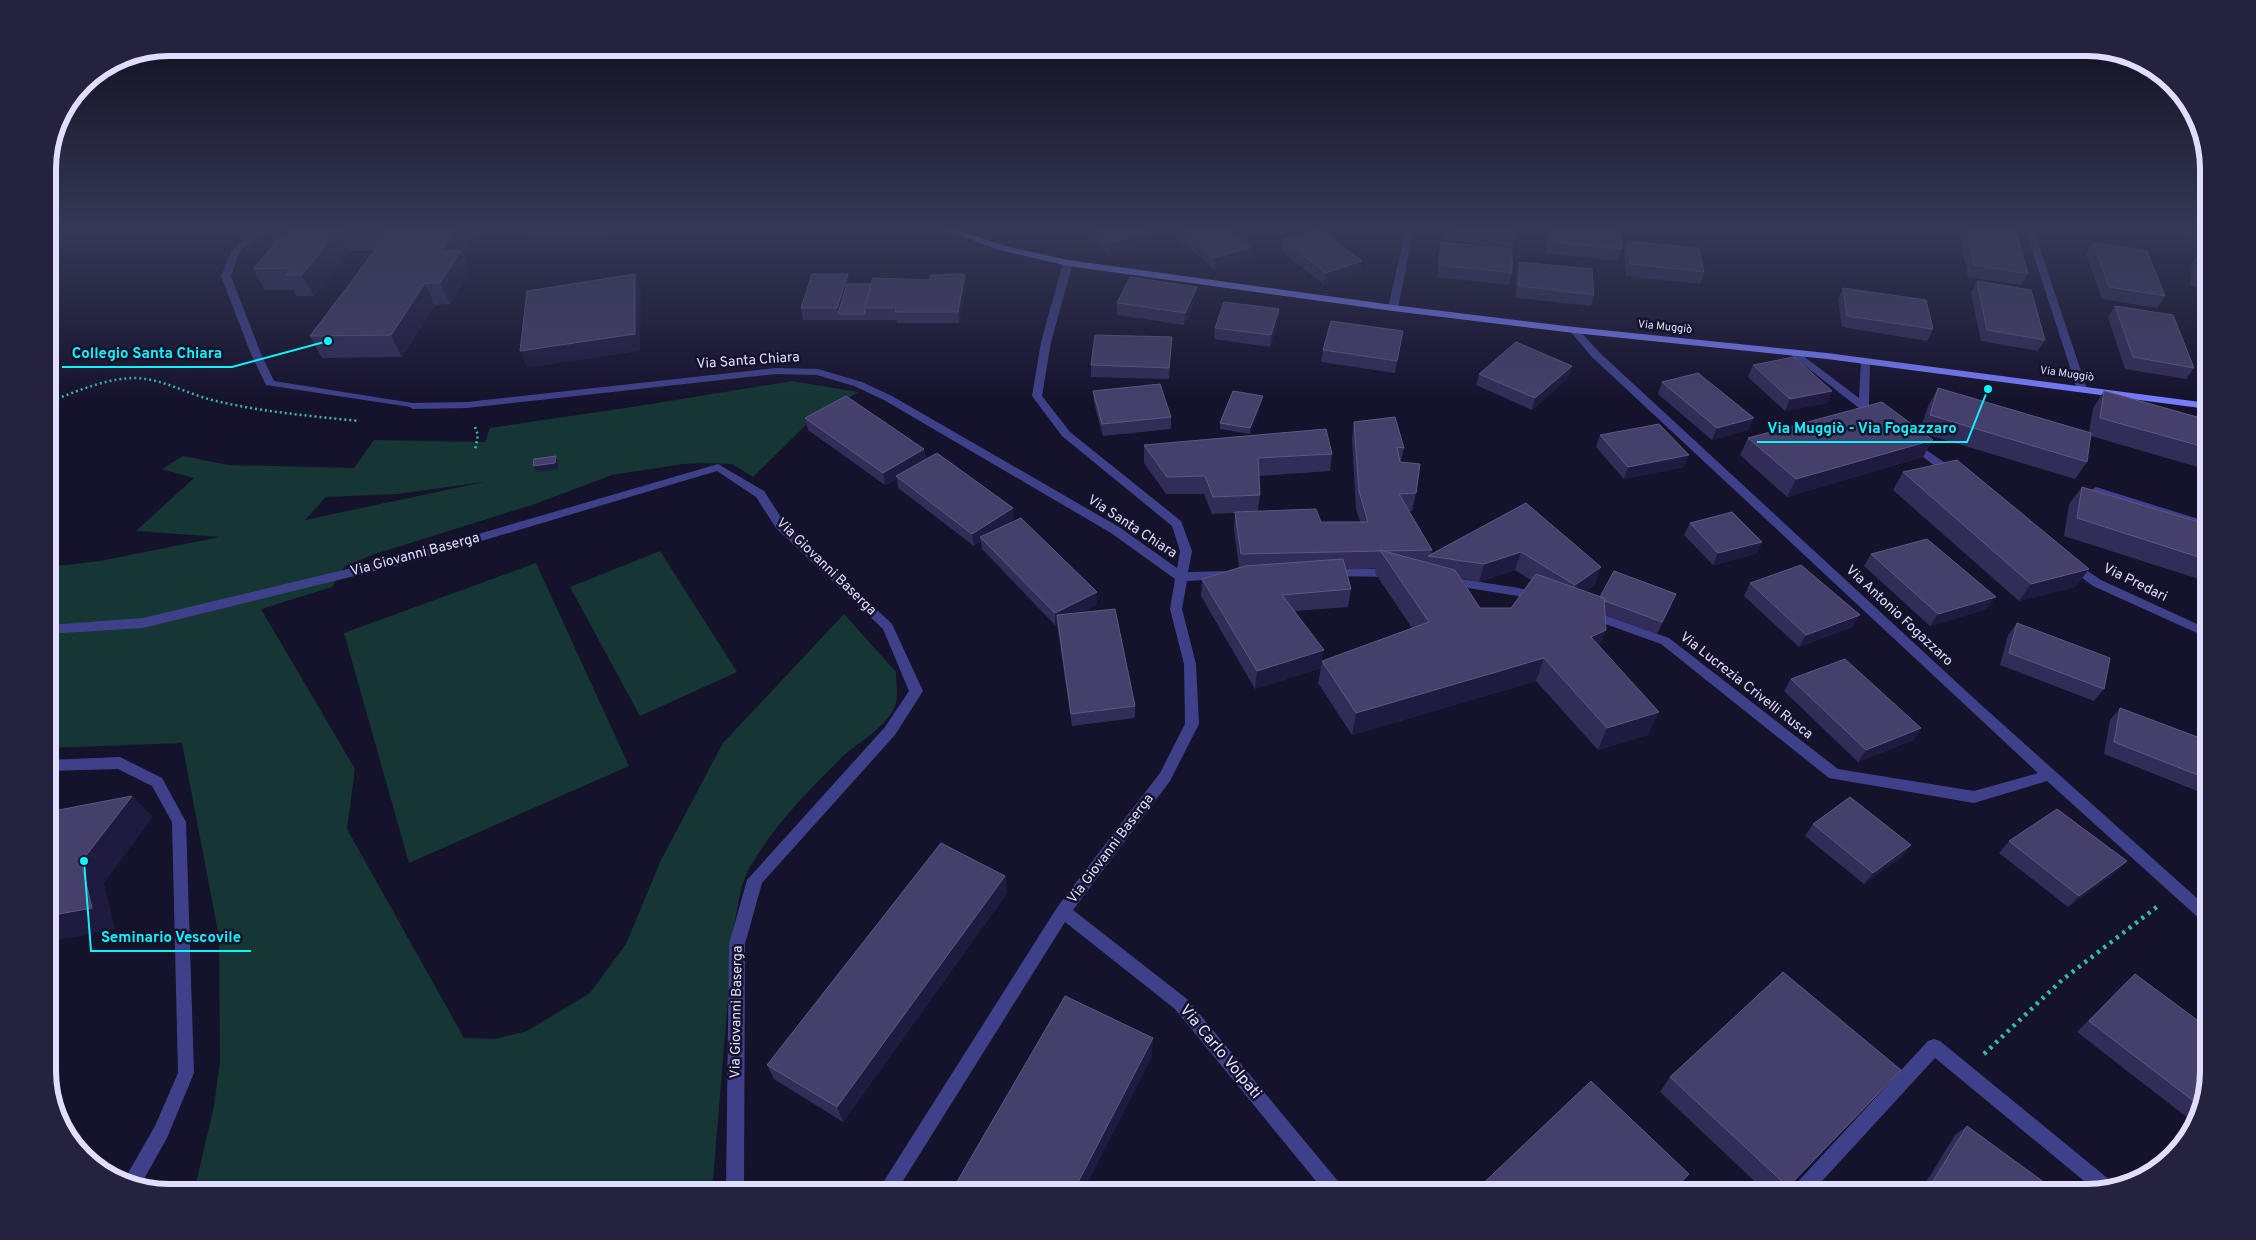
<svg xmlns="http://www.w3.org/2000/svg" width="2256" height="1240" font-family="Overpass,sans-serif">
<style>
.green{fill:#153633;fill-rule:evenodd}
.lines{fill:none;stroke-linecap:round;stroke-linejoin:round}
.path-far1{stroke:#34bdab;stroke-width:2.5;stroke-dasharray:2 3;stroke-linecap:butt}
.path{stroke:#34bdab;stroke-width:4.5;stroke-dasharray:3 5;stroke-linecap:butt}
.lane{fill:#3e418a;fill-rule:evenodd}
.street{fill:#3e418a;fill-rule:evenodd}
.secondary{fill:#777dfc;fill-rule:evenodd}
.wall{fill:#322c59;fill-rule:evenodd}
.shaded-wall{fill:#1f1a40}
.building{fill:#453f6b;stroke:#5d5882}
.labels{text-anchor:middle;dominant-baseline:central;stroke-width:5;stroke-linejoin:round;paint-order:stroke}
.far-street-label{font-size:11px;fill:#e0defe;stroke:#15122c}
.street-label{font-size:14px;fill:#e0defe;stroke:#15122c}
.near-street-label{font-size:16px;fill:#e0defe;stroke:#15122c}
.rim{fill:none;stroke:#e0defe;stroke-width:6}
.leader{fill:none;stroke:#0ef4fa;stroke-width:2}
.callout-dot{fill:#0ef4fa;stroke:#15122c;stroke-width:2}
.callout-label{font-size:15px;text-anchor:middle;font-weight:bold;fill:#0ef4fa;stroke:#15122c;stroke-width:5;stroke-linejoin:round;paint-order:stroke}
</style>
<rect width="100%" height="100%" fill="#15122c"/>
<g class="green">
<path d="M792,381L858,392L806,425L753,477L732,464L703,463L683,464L612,475L532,505L372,555L345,566L332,587L261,609L355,769L347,829L464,1038L495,1039L527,1031L590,993L626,944L661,860L723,743L844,614L896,672C896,681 898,694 896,703C888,728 857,742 840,759C808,791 772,828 750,867C740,884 738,906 734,926L712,1192H194L214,1106L220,1061L219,937L182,743L48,748V567L100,561L220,537L136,531L194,478L162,469L183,456L228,465L354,468L374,440L485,442L490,428L645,405ZM484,482L305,520L326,497L397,494Z"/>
<path d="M660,551L737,672L640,716L570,587Z"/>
<path d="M536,563L629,766L409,863L344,633Z"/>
</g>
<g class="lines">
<g class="path-far1">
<path d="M48,402C76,392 105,378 136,378C164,379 189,395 216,401C263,412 311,416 359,421"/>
<path d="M475,427L478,435L475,450"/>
</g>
<path class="path" d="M1984,1054L2062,980L2158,906"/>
<g class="lane">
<path d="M254,228H263L239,253L231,276L261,354L274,381L413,403L418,406L417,408L266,385L251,354L221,276L231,252Z"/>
<path d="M120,757L162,778L186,822L194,1073L167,1138L140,1186L123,1182L155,1126L178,1073L172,822L152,786L118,769L48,771V760Z"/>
<path d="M1934,1039L1940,1041L2111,1181L2113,1185L2095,1190L1935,1058L1812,1192H1791L1794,1186L1928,1041Z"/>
</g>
<g class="street">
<path d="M1406,228H1414L1398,308L1393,311L1388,308Z"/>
<path d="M2025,228H2033L2087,389L2086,391L2082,392L2077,389Z"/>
<path d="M1068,260L1073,263L1051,342L1042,396L1070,432L1181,521L1192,551L1188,572L1228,571L1234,575L1228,579L1187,581L1182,609L1196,664L1199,724L1170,781L1073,910L1187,999L1342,1186L1345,1192H1325L1175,1009L1065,922L896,1192H877L1058,906L1160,773L1185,724L1184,664L1170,609L1175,579L1111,533L884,400L854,386L817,375L776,374L467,408L413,409L408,406L413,403L467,402L776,368L818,369L862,382L892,396L1119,527L1177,568L1180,551L1172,526L1062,436L1032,396L1041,342L1063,263Z"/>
<path d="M1574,327L1577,328L1600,353L1979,703L2208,908V924L2203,922L2047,781L1974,803L1829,778L1661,644L1586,617L1584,614L1590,610L1669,638L1838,769L1974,791L2038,773L1592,357L1569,330Z"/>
<path d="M1794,349L1859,398L1861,361L1862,359H1870L1869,405L1881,415V419H1873L1790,354L1789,352Z"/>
<path d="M1913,441L1957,471L1959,474L1957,477H1949L1909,446L1908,444L1909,442Z"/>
<path d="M718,464L764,491L784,522L892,624L923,691L895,735L762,883L745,944L744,1192H726L729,944L747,880L885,727L909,691L883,629L776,528L756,497L717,471L411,562L143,628L48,634V625L143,618L410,554Z"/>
<path d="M2096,487L2208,522V530L2092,494L2090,491Z"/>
<path d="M2073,561L2101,580L2208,629V638L2093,586L2069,568L2067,565L2069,562Z"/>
<path d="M1330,568L1393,569L1399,573L1393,577L1330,576L1324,572Z"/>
<path d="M1447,577L1519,588L1542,595L1544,598L1538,602L1518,596L1443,584L1441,581Z"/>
</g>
<path class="secondary" d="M940,228H953L1005,246L1068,260L1393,305L1574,327L1827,353L2208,403V409L1827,359L1574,333L1393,311L1068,266L999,250Z"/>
</g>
<g class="wall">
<path d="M288,228H497L479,229L463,254L470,272L450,304L435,305L402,357L322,358L310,336L375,251H348L314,296H297L293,290H265L253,269Z"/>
<path d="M530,228H607L602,236L532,234Z"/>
<path d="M1081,228H1142L1147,243L1109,255Z"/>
<path d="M1176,228H1229L1251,258L1214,269L1176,237Z"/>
<path d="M1444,228H1516V236L1513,247L1443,240Z"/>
<path d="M1547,228H1620L1622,249L1618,261L1547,253L1546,231Z"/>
<path d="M1962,228H2003L2028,274L2021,285L1968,277L1959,234Z"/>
<path d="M2114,228H2151L2148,233Z"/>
<path d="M2187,228H2208V238L2191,236Z"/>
<path d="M1283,240L1362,261L1361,273L1324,285L1282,251Z"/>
<path d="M1627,241L1704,272L1700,284L1626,276L1624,252Z"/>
<path d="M1441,242L1512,273L1509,285L1437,277L1439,253Z"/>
<path d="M2093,242L2165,296L2157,308L2102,299L2086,254Z"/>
<path d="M2200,252L2208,254V289L2190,285L2192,263Z"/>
<path d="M1519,262L1594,295L1591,306L1516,298V273Z"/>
<path d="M848,274L849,284L966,286L959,323H897L896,320H803L801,308Z"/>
<path d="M1977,281L2045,340L2038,351L1981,341L1971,293Z"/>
<path d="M1197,287L1196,298L1184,325L1117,315V303Z"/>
<path d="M1843,288L1933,329L1927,341L1842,327L1838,299Z"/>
<path d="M2115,306L2194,368L2186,379L2125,369L2108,317Z"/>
<path d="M1279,309L1278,320L1270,347L1214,339L1215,328Z"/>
<path d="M1403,331L1395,373L1321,362L1323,350Z"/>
<path d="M1172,337L1169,379L1091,377V365Z"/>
<path d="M1753,365L1832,391L1827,403L1785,411L1748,377Z"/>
<path d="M1572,366L1568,378L1532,410L1476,385L1479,374Z"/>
<path d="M1662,382L1748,430L1712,440L1658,394Z"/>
<path d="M1938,388L2089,432L2093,408L2104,391L2208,420V470L2091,436L2087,462L2075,479L1925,434L1923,457L1787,497L1740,455L1748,438L1920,430L1928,406Z"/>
<path d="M1093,391L1171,417V429L1103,436L1094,403Z"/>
<path d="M1262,402L1250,434L1220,429V423Z"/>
<path d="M805,418L924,449L926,459L1014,520L1011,522L1097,592V604L1080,613L1135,706V718L1072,726L1057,624L1055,625L982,549L981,541L974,546L898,488L897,479L885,485L808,430Z"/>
<path d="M1354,422L1404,448L1401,462L1416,493L1412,511H1409L1432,550L1431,554L1526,503L1595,585L1585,591L1600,597L1671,606L1657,634L1605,615L1599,646L1648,735L1598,750L1536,681L1352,735L1318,683L1321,668L1255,689L1201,596L1202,579L1239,567L1234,529L1235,513L1212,514L1204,494H1166L1144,463V445L1332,454L1330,471L1259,476L1260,495L1258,511L1321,522H1360L1356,509L1352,439ZM1376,568L1375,573L1412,628L1322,661L1295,611L1348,607L1351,589L1346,569ZM1515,570L1531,580L1511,608H1480L1462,579L1479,582Z"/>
<path d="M1600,435L1684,467L1624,479L1596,447Z"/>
<path d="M1903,472L2089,569L2075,587L2019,601L1893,490Z"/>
<path d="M2082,487L2208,525V582L2064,536L2069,504Z"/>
<path d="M1690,523L1762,542L1756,554L1713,565L1684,535Z"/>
<path d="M1871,554L1987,609L1930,626L1864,566Z"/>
<path d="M1750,583L1860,615L1852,627L1799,647L1744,596Z"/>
<path d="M2017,623L2104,689L2094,701L2000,665L2008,635Z"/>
<path d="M1791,679L1921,728L1913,740L1858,762L1784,691Z"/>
<path d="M2120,708L2208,741V794L2207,795L2104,754L2110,720Z"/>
<path d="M1813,824L1902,857L1864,884L1805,836Z"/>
<path d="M2009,841L2127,861L2115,873L2068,907L1999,853Z"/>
<path d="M1005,876L1007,893L843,1122L774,1079L767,1065Z"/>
<path d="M2135,974L2208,1071L2197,1119L2193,1122L2077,1032L2123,985Z"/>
<path d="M1901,1070L1783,1192H1766L1660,1092L1670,1077Z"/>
<path d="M1967,1126L2055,1192H1920L1955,1135Z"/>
</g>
<g class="shaded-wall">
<path d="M457,228L479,229L463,254L470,272L450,304L440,283L442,251Z"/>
<path d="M600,228H607L602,236Z"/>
<path d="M338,230L348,251L314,296L302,275Z"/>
<path d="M1147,232V243L1109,255V243Z"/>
<path d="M1252,247L1251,258L1214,269V258Z"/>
<path d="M1362,261L1361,273L1324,285L1326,273Z"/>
<path d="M635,274L641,291L640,351L527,368L520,351Z"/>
<path d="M848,274L850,285L838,314L837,308Z"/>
<path d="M965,274L966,286L959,323L958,312Z"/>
<path d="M425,283L435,305L402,357L391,335Z"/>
<path d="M1197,287L1196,298L1184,325L1185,313Z"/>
<path d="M1279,309L1278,320L1270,347L1271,335Z"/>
<path d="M1572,366L1568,378L1532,410L1535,398Z"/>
<path d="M1832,391L1827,403L1785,411L1790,399Z"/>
<path d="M1263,396L1262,402L1250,434V428Z"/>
<path d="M1754,418L1748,430L1712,440L1717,428Z"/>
<path d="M1933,440L1923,457L1787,497L1796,479Z"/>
<path d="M924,449L926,461L896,476L897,479L885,485L883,473Z"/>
<path d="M1689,455L1684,467L1624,479L1628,467Z"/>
<path d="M556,456L558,462V469L536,472L533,466Z"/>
<path d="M1013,508L1014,520L983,540L980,537L981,541L974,546L972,534Z"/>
<path d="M1762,542L1756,554L1713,565L1718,553Z"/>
<path d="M1521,552L1515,570L1479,582L1484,564Z"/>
<path d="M1601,567L1595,585L1569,603L1575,585Z"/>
<path d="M2089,569L2075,587L2019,601L2031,584Z"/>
<path d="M1097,592V604L1058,624L1057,615V624L1055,625V613Z"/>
<path d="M1996,597L1987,609L1930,626L1938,614Z"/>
<path d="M1860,615L1852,627L1799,647L1806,635Z"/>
<path d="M1606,630L1597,653L1591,637Z"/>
<path d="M1324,650L1321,668L1255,689L1257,671Z"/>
<path d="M1544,658L1536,681L1352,735L1356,713Z"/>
<path d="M1659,712L1648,735L1598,750L1607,728Z"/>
<path d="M1921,728L1913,740L1858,762L1866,750Z"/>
<path d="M132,796L153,817L104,883L115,929L48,942V916L81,862Z"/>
<path d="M1911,845L1902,857L1864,884L1873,873Z"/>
<path d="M2127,861L2115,873L2068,907L2079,896Z"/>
<path d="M1005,876L1007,893L843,1122L837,1107Z"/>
<path d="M1153,1038L1152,1057L1083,1192H1073Z"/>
<path d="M1689,1174L1673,1192H1672Z"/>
</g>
<g class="building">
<path d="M288,228H457L442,251H461L440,283H425L391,335L310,336L391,229L338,230L302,275H285L291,268L253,269Z"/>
<path d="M1092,228H1142L1147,232L1109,243Z"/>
<path d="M1179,228H1229L1252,247L1214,258Z"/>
<path d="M1446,228H1516V236L1446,229Z"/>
<path d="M1549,228H1620L1622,249L1550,242Z"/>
<path d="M1966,228H2003L2016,230L2028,274L1974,265Z"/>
<path d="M1319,229L1362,261L1326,273L1283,240Z"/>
<path d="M1627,241L1699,248L1704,272L1630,264Z"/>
<path d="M1441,242L1512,249V273L1439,265Z"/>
<path d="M2093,242L2147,251L2165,296L2109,287Z"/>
<path d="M2200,252L2208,254V276L2198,273Z"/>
<path d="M1519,262L1592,269L1594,295L1519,286Z"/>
<path d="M635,274V334L520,351L527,291Z"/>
<path d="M812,274H848L837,308H801Z"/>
<path d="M965,274L958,312H895L896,308H864L873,278L929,280L931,275Z"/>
<path d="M1130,277L1197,287L1185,313L1117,303Z"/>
<path d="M1977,281L2031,290L2045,340L1987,330Z"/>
<path d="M847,284H871L864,308L865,314H838Z"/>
<path d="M1843,288L1926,300L1933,329L1847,316Z"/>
<path d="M1224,302L1279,309L1271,335L1215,328Z"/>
<path d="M2115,306L2173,315L2194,368L2133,357Z"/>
<path d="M1331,321L1403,331L1397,361L1323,350Z"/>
<path d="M1095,335L1172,337L1169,368L1091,365Z"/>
<path d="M1516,342L1572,366L1535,398L1479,374Z"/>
<path d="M1794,357L1832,391L1790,399L1753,365Z"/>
<path d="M1698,373L1754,418L1717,428L1662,382Z"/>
<path d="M1160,384L1171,417L1102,424L1093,391Z"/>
<path d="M1938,388L2091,433L2087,462L1930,415Z"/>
<path d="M1233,391L1263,396L1250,428L1220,423Z"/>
<path d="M2104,391L2208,420V448L2100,418Z"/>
<path d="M846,396L924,449L883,473L805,418Z"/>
<path d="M1882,402L1933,440L1796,479L1748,438Z"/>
<path d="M1395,417L1404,448L1397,447L1400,462L1420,464L1416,493L1399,494L1432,550L1383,551L1380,550V551L1241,554L1235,512L1316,509L1321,522H1368L1359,491L1354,422Z"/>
<path d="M1659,424L1689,455L1628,467L1600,435Z"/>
<path d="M1326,429L1332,454L1258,458L1260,495L1213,497L1205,476L1167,477L1144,445Z"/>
<path d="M937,453L1013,508L972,534L896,476Z"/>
<path d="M556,456L555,463L533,466L534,459Z"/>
<path d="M1957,460L2089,569L2031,584L1903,472Z"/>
<path d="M2082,487L2208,525V560L2077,518Z"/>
<path d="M1526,503L1601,567L1575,585L1521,552L1484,564L1428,556Z"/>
<path d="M1732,512L1762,542L1718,553L1690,523Z"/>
<path d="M1021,518L1097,592L1055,613L980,537Z"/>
<path d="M1927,539L1996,597L1938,614L1871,554Z"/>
<path d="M1380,550L1455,570L1480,608H1511L1536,574L1604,598L1606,630L1591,637L1659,712L1607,728L1544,658L1356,713L1322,661L1429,622Z"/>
<path d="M1343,559L1351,589L1282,595L1324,650L1257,671L1202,579L1245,566Z"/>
<path d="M1801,565L1860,615L1806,635L1750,583Z"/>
<path d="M1614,571L1676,594L1662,622L1605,601L1604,598L1600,597Z"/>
<path d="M1115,609L1135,706L1071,714L1057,615Z"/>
<path d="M2017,623L2110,658L2104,689L2009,653Z"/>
<path d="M1845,659L1921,728L1866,750L1791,679Z"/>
<path d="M2120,708L2208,741V779L2114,742Z"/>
<path d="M132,796L81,862L92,908L48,916V812Z"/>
<path d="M1850,797L1911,845L1873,873L1813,824Z"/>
<path d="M2057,809L2127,861L2079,896L2009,841Z"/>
<path d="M941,843L1005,876L837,1107L767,1065Z"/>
<path d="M1783,972L1901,1070L1788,1187L1670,1077Z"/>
<path d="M2135,974L2208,1028V1071L2200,1106L2089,1021Z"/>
<path d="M1065,996L1153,1038L1073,1192H951Z"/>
<path d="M1591,1081L1689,1174L1672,1192H1474Z"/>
<path d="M1967,1126L2056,1191L2055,1192H1939L1930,1186Z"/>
</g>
<linearGradient id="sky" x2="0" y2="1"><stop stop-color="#0c0a18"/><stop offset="0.57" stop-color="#353956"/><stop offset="1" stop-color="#353956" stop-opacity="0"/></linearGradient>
<rect width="2256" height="402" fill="url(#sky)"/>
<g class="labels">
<g class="far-street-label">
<text transform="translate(1665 327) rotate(6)">Via Muggiò</text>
<text transform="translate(2067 374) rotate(8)">Via Muggiò</text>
</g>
<g class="street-label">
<text transform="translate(748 361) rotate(-4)">Via Santa Chiara</text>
<text transform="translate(1132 527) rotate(33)">Via Santa Chiara</text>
<text transform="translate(415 555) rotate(-15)">Via Giovanni Baserga</text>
<text transform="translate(826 567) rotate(44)">Via Giovanni Baserga</text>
<text transform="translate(2135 583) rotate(26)">Via Predari</text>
<text transform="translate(1899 616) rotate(43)">Via Antonio Fogazzaro</text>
<text transform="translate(1746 686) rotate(38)">Via Lucrezia Crivelli Rusca</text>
<text transform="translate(1111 849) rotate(-53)">Via Giovanni Baserga</text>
<text transform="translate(737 1012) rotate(-89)">Via Giovanni Baserga</text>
</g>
<g class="near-street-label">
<text transform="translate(1220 1052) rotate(50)">Via Carlo Volpati</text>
</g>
</g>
<path d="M0 0H2256V1240H0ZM169 56H2087A113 113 0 0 1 2200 169V1071A113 113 0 0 1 2087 1184H169A113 113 0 0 1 56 1071V169A113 113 0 0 1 169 56Z" fill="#25223d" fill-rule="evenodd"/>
<path class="rim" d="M169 56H2087A113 113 0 0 1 2200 169V1071A113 113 0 0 1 2087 1184H169A113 113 0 0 1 56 1071V169A113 113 0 0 1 169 56Z"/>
<path class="leader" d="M328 341L232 367H62M1988 389L1967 442H1757M84 861L91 951H251"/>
<g class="callout-dot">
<circle cx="328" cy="341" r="5"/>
<circle cx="1988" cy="389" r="5"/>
<circle cx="84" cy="861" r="5"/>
</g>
<g class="callout-label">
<text x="147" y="358">Collegio Santa Chiara</text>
<text x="1862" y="433">Via Muggiò - Via Fogazzaro</text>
<text x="171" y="942">Seminario Vescovile</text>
</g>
</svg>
